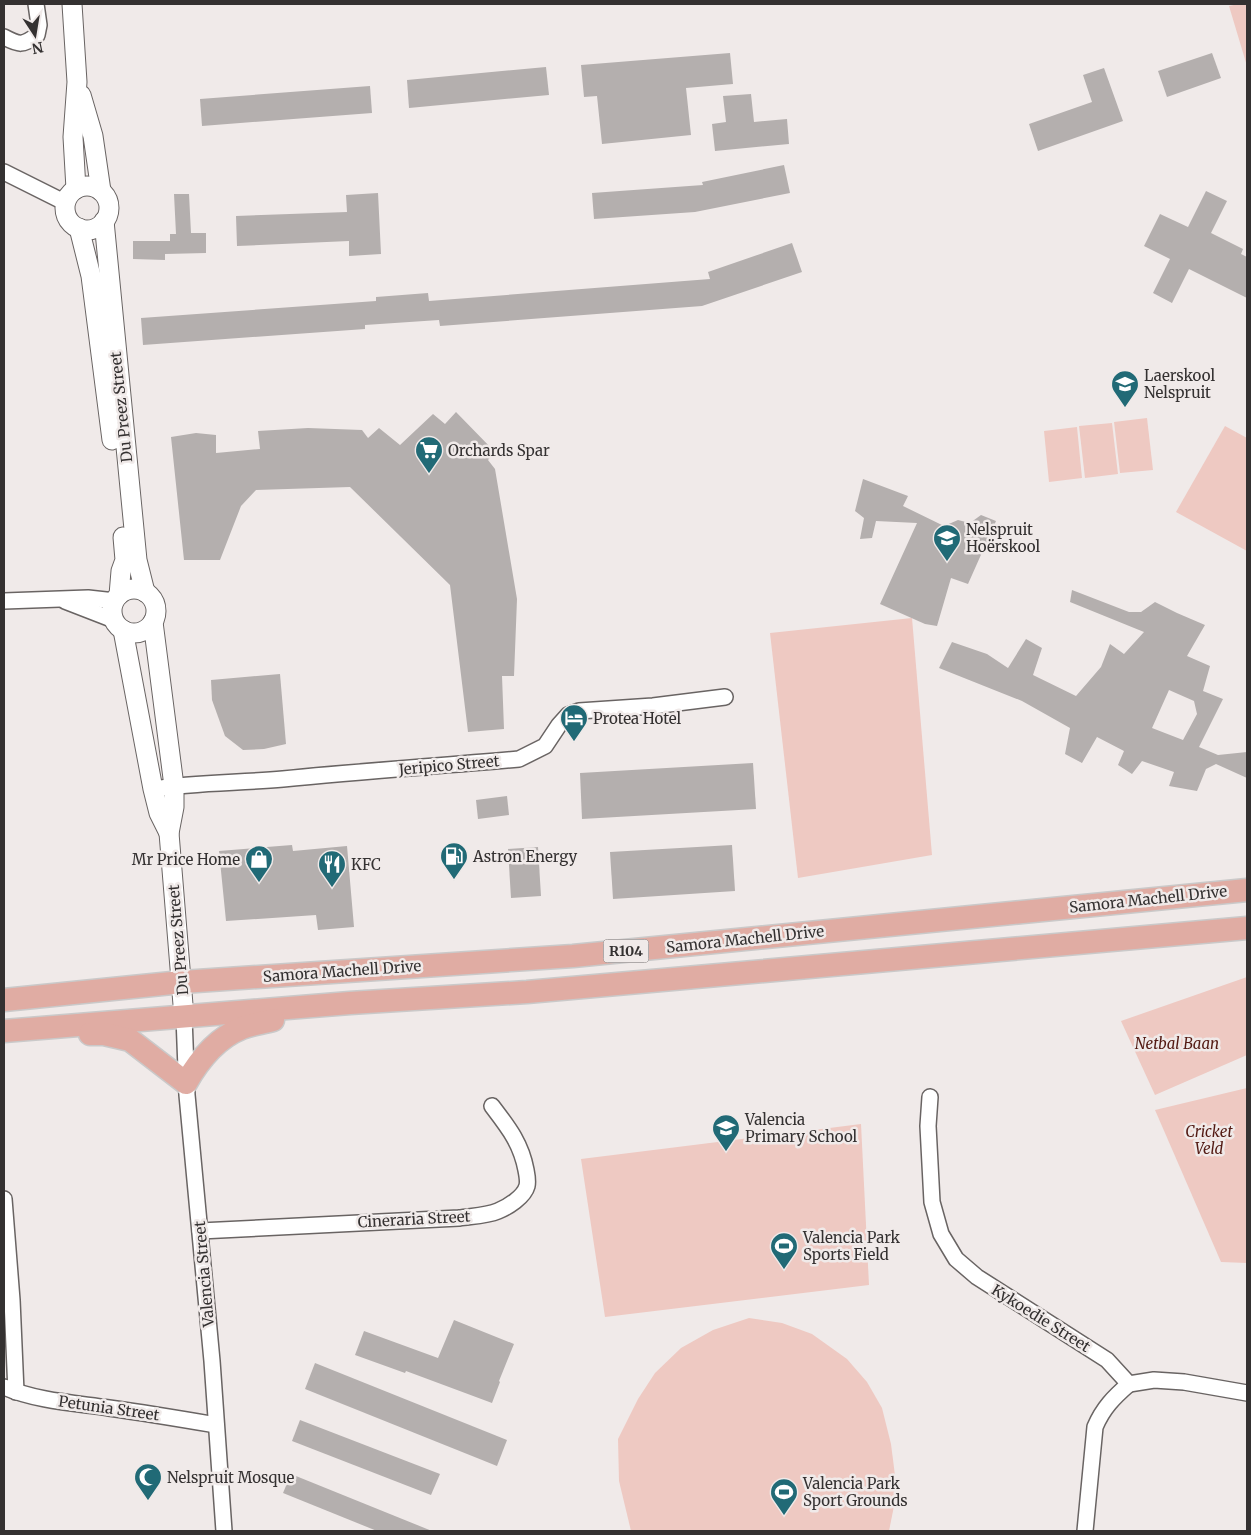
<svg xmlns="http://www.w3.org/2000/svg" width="1251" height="1535" font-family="Merriweather,serif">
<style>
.green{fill:#eec9c2}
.building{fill:#b4afae;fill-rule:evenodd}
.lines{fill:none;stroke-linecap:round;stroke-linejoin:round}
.minor-casing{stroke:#696463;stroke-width:18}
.tertiary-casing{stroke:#696463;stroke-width:21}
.primary-casing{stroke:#cac9c9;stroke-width:25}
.minor{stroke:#fff;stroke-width:15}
.tertiary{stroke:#fff;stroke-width:19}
.primary{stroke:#e0aca3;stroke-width:22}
.labels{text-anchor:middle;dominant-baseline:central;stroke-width:5;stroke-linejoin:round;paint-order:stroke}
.shield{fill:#f0eae9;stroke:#6c6868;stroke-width:1}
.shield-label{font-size:14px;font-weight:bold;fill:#343131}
.poi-label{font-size:15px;fill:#343131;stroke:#f0eae9;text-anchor:start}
.street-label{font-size:15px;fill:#343131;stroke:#f0eae9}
.park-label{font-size:15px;font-style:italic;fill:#531a13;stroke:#f0eae9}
</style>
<rect width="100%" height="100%" fill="#f0eae9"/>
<g class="green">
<path d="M1238,4H1247V66L1229,6Z"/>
<path d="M1147,418L1153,470L1120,473L1114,422Z"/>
<path d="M1112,423L1118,474L1085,478L1079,426Z"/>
<path d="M1225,426L1247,438V551L1176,512Z"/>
<path d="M1077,427L1082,478L1049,482L1044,431Z"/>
<path d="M912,618L932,855L798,878L770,633Z"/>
<path d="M1247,977V1055L1155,1095L1121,1021Z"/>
<path d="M1247,1088V1263L1221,1262L1155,1110Z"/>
<path d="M861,1124L869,1285L605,1317L581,1159Z"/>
<path d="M749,1318L782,1323L812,1334L847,1359L867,1382L882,1408L891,1444L897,1491L889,1531H631L619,1481L618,1439L638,1399L655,1373L681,1348L713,1330Z"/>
</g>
<g class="building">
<path d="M730,53L733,84L686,88L691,135L602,144L597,96L584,97L581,65Z"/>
<path d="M1212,53L1221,78L1167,97L1158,71Z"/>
<path d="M546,67L549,95L409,108L407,80Z"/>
<path d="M1104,68L1123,121L1038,151L1029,124L1092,102L1083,75Z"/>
<path d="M370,86L372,113L202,126L200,99Z"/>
<path d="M751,94L754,122L787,119L789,144L715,151L712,124L726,122L723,96Z"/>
<path d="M784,165L790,193L695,212L594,219L592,193L703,185L702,182Z"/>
<path d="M1206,191L1227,201L1211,233L1243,249L1241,254L1247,257V298L1189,269L1172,303L1153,293L1170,259L1144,246L1160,214L1188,227Z"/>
<path d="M378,193L381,254L349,256V241L237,246L236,216L347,212L346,195Z"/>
<path d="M174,194H189L191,233H206V253L165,254V260L133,259V241H170V234H176Z"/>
<path d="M792,243L802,272L702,306L440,326L439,320L365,325V329L143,345L141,318L376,301V297L428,293L429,301L710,279L708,272Z"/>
<path d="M456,412L495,452L488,460L495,469L517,599L514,676H502L504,729L468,732L450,585L350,487L256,490L241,506L220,560H184L171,437L196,433L216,435V453L260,449L258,431L308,428L362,430L368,438L379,428L400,445L433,414L445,424Z"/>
<path d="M863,479L908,496L903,506L944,526L958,520L970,523L981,515L996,521L968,584L951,578L937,626L925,624L880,604L917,523L876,521L872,538L860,539L864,518L855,511Z"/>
<path d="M1072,590L1129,612H1141L1155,602L1177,613L1205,625L1187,656L1210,666L1203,691L1223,699L1199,747L1218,755L1247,752V778L1216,764L1206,769L1197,791L1169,786L1174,772L1142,761L1132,774L1118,765L1124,751L1097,737L1082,763L1065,754L1070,728L1022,701L939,668L952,642L987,654L1008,668L1026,639L1042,648L1033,675L1076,696L1101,667L1110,644L1124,654L1144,632L1070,602ZM1169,690L1194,701L1197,714L1183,740L1152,728Z"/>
<path d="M280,674L286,744L264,749L243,750L225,736L212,700L211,680Z"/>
<path d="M753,763L756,809L582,819L580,773Z"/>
<path d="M507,796L509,815L478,819L476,800Z"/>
<path d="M292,845L293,851L347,846L354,927L318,930L316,915L226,921L219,851Z"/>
<path d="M732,845L735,891L613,899L610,852Z"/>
<path d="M538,847L541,896L511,898L508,849Z"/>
<path d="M454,1320L514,1344L499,1381L500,1382L492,1403L406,1371L405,1373L355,1355L364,1331L438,1358Z"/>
<path d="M315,1363L507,1440L497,1466L305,1389Z"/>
<path d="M300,1420L440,1474L431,1495L292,1441Z"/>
<path d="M291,1474L432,1531H377L283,1493Z"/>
</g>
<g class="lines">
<g class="minor-casing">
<g id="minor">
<path d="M4,37C19,45 23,46 37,35L39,25L36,4"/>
<path d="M4,172L66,203"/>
<path d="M4,601L88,598L115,601"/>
<path d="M65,601L114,620"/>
<path d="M153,789C196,782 240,783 283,779C362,771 440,766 519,759L545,746L559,725L568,715L579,711L653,706L725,697"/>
<path d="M184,1017L187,1095L212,1361L224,1531"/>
<path d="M930,1097L928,1126L932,1202L941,1234L956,1259L977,1277L1107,1360L1129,1384"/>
<path d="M4,1199L12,1300L16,1392"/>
<path d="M200,1231L459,1218C472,1216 486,1216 498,1211C508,1207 524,1197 527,1186C528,1182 527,1175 526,1170C521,1143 508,1127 492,1106"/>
<path d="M1129,1384L1154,1380L1184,1382L1247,1393"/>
<path d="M4,1387C37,1401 74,1403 109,1408C145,1413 181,1419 216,1425"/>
<path d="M1085,1531L1095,1427C1103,1408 1114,1397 1129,1384"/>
</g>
</g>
<g class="tertiary-casing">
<g id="tertiary">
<path d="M72,4L77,82L73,137L76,189"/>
<path d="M81,95L93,136L101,191"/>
<circle cx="87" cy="208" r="22"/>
<path d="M104,221L137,560L145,592"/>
<path d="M79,228L91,276L112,440"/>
<circle cx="134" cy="611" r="22"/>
<path d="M119,595L121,571L125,560L123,537"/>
<path d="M153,622L174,786V807L169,833L184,1017"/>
<path d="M123,630L153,789L159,813L169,833"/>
</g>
</g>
<g class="primary-casing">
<g id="primary">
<path d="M4,1000L182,982L573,956L1247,890"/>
<path d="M4,1031L350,1003L527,992L1247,928"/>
<path d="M90,1034H104L130,1040L186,1083C199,1060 217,1038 242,1028C252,1024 263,1023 273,1020"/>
</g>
</g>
<use href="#minor" class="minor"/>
<use href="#tertiary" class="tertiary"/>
<use href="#primary" class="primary"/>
</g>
<defs>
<g id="school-pin" transform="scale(1.4375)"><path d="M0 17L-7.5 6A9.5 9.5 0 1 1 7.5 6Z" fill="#216a76" stroke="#f0eae9"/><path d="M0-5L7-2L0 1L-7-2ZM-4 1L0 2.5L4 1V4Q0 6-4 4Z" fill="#fff"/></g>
<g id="supermarket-pin" transform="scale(1.4375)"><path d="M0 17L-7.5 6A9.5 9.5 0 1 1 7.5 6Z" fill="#216a76" stroke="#f0eae9"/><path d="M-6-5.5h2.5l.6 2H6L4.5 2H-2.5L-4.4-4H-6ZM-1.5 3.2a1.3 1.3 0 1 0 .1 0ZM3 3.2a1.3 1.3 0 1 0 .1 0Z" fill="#fff"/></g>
<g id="hotel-pin" transform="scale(1.4375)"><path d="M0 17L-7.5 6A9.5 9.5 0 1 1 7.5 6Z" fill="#216a76" stroke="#f0eae9"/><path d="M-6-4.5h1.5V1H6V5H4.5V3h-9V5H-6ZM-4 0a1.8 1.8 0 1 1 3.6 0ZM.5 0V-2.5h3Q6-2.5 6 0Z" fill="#fff"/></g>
<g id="fuel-pin" transform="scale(1.4375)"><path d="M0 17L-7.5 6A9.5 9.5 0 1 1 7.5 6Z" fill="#216a76" stroke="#f0eae9"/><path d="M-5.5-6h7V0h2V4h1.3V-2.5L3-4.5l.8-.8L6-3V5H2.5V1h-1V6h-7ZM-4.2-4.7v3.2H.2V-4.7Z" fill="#fff"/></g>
<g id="shop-pin" transform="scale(1.4375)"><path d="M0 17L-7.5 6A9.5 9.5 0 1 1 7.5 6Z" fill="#216a76" stroke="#f0eae9"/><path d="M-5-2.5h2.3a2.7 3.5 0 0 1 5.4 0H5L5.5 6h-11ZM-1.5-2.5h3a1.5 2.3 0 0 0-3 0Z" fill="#fff"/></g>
<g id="restaurant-pin" transform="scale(1.4375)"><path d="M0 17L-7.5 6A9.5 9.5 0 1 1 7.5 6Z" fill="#216a76" stroke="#f0eae9"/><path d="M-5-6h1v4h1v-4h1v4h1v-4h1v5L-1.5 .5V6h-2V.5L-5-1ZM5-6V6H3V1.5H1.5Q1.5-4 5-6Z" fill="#fff"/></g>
<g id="stadium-pin" transform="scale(1.4375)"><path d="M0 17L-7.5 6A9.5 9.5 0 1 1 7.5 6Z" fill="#216a76" stroke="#f0eae9"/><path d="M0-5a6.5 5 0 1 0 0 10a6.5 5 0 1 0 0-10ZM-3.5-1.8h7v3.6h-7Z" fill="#fff"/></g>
<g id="mosque-pin" transform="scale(1.4375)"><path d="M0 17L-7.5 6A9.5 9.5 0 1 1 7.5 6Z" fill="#216a76" stroke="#f0eae9"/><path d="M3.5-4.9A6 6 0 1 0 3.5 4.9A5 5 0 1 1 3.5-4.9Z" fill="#fff"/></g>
</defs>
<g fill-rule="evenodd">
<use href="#school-pin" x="1125" y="384"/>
<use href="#supermarket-pin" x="429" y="450"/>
<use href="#school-pin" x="947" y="538"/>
<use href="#hotel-pin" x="574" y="718"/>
<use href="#fuel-pin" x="454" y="856"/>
<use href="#shop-pin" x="259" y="859"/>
<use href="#restaurant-pin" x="332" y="864"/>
<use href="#school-pin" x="726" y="1128"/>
<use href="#stadium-pin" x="784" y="1246"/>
<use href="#mosque-pin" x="148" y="1477"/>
<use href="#stadium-pin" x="784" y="1492"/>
</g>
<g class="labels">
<rect class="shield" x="603.5" y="939.5" width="45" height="23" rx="4"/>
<g class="shield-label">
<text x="626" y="951">R104</text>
</g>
<g class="poi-label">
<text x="1144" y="375">Laerskool<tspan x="1144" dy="17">Nelspruit</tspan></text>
<text x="448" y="450">Orchards Spar</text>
<text x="966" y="529">Nelspruit<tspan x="966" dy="17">Hoërskool</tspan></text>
<text x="593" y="718">Protea Hotel</text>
<text x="473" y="856">Astron Energy</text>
<text x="240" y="859" text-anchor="end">Mr Price Home</text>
<text x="351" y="864">KFC</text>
<text x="745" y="1119">Valencia<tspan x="745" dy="17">Primary School</tspan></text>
<text x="803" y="1237">Valencia Park<tspan x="803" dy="17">Sports Field</tspan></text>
<text x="167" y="1477">Nelspruit Mosque</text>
<text x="803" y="1483">Valencia Park<tspan x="803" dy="17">Sport Grounds</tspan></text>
</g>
<g class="street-label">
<text transform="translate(121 407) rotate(-96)">Du Preez Street</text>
<text transform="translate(449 765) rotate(-5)">Jeripico Street</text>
<text transform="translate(1148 899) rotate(-6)">Samora Machell Drive</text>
<text transform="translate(745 939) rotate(-6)">Samora Machell Drive</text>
<text transform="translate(178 940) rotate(-95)">Du Preez Street</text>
<text transform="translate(342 971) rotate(-4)">Samora Machell Drive</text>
<text transform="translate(414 1219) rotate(-3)">Cineraria Street</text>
<text transform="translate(204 1274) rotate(-95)">Valencia Street</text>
<text transform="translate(1041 1318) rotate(32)">Kykoedie Street</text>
<text transform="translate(109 1408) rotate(8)">Petunia Street</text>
</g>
<g class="park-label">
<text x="1177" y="1043">Netbal Baan</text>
<text x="1209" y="1131">Cricket<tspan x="1209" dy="17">Veld</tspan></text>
</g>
</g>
<rect width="1251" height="1535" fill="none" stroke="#343131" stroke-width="10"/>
<g transform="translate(35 35) rotate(168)" stroke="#f0eae9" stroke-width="4" paint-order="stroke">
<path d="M0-4L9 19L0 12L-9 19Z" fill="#343131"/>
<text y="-8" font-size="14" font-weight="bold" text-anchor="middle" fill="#343131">N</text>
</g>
</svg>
